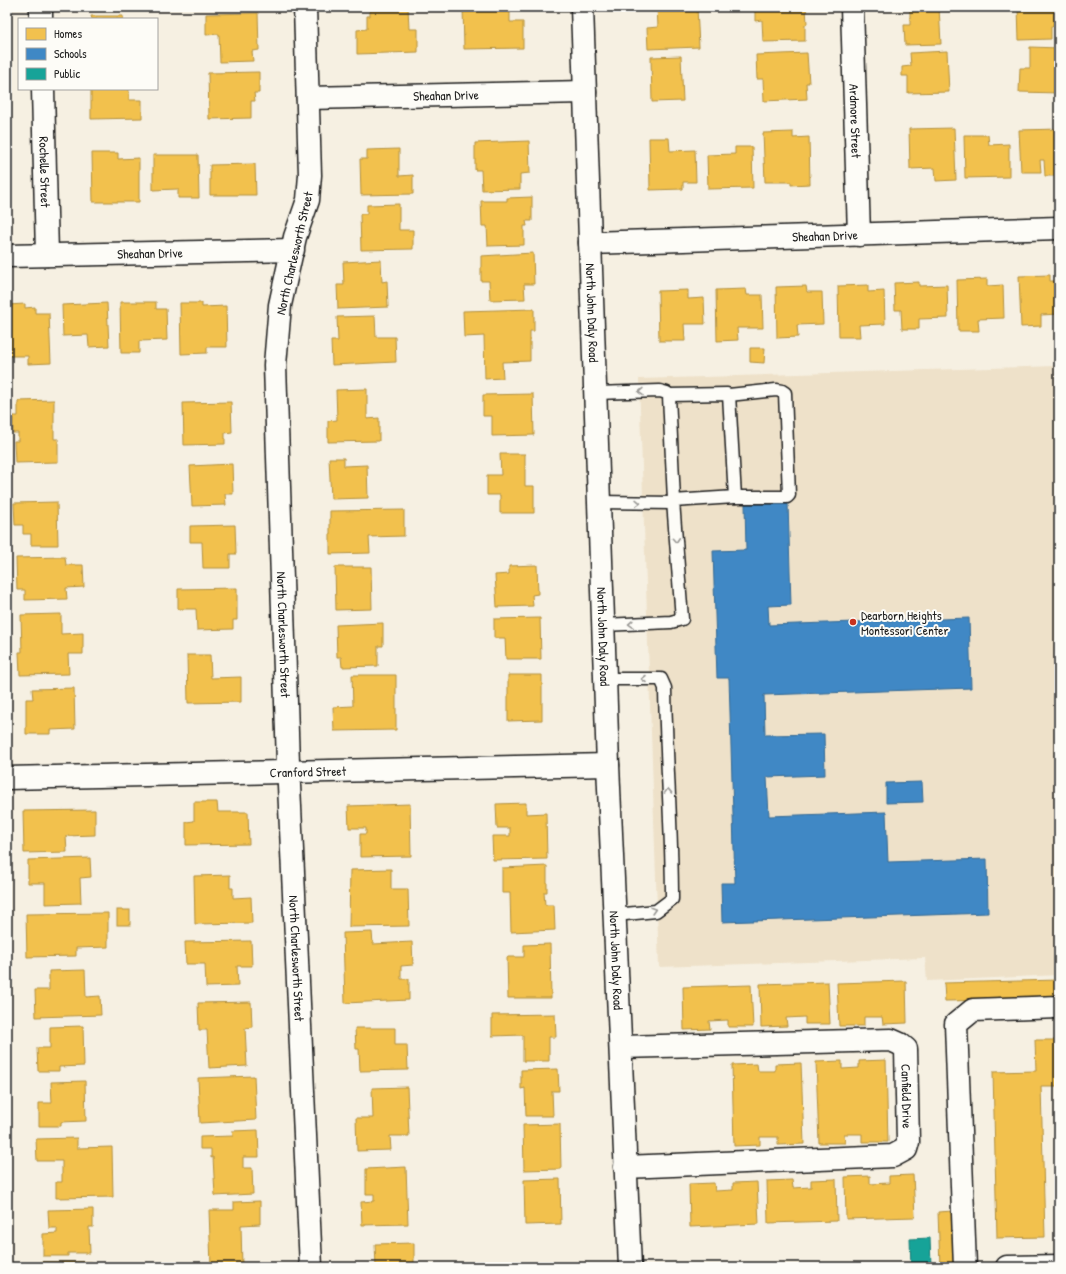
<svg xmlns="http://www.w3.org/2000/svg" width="1066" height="1274" font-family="'Patrick Hand',sans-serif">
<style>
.built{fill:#eee1c9}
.homes{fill:#f2c14e;stroke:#b2903f}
.schools{fill:#3f88c5;stroke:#346892}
.public{fill:#17a398;stroke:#187a73}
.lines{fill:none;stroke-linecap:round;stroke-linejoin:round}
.service-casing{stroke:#1c1c1c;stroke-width:15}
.minor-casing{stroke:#1c1c1c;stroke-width:25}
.service{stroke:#fdfcf7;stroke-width:12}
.minor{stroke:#fdfcf7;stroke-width:22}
.oneway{stroke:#989794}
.poi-dot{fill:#c8321e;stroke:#fdfcf7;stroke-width:1.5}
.labels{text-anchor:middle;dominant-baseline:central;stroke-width:4;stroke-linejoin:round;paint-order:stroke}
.street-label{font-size:13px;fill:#1c1c1c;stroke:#fdfcf7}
.poi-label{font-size:13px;fill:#1c1c1c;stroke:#fdfcf7;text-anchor:start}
</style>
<rect width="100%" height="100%" fill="#f6f0e2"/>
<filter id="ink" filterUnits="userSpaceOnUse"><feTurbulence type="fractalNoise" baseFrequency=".025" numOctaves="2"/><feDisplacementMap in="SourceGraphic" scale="8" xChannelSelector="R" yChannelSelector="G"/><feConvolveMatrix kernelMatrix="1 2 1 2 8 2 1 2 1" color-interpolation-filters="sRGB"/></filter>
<g filter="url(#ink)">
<path class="built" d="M1055,366L1059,466V975L927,981L925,958L659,967L639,379Z"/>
<g class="homes">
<path d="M370,7H408L409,29H418V52L357,54V30L367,29V16H370Z"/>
<path d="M463,7H510V22H523V48L464,49Z"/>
<path d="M657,7H697L699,47L648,49L647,28L658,27Z"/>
<path d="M755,7H806L807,24L805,25V41L763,42L762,20L755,21Z"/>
<path d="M910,7H939L941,44L905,45L904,25H910Z"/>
<path d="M1018,7H1059V14H1054V26H1051V39L1019,40Z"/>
<path d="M258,13L259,50L252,51L253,61L220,62L219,34L206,35V14Z"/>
<path d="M91,16H123V19H92Z"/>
<path d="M1030,47L1059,48V93L1019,92L1020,68H1030Z"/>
<path d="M947,51L949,92L908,93V76H902V67L911,66L910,53Z"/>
<path d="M807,53L809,83H806L807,99L764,101L763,79H757L756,55Z"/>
<path d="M681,56L683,101L652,102L651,57Z"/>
<path d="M259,72V93H254L255,101H251V118L209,119L208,73Z"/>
<path d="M91,89H129V100H142V118L91,119Z"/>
<path d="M954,128L956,180L936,181L935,168L910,169L909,129Z"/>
<path d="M1059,129V176H1045L1044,160H1040L1041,172H1021L1019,130Z"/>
<path d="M793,132V138L809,137L810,184L791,185V182H765L763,133Z"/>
<path d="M964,135H988L989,145L1009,144V177L965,178Z"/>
<path d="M649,138H669L670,151L695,150L696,182H683V189L650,190Z"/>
<path d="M529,141L530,173L520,174V189L482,190L481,170H475V143Z"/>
<path d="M735,147H752L753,188L708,189L707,155L735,154Z"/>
<path d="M399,149V176L413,175V194L361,195L360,159H367V150Z"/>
<path d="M92,153H118V159L139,158V202H93Z"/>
<path d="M153,155H198L199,198H178V189L153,190Z"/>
<path d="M255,164L256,195H210V165Z"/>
<path d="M532,197V221H526L527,226H524V245L488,246L487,226H482L481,201H507V198Z"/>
<path d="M399,204V230H413V249L361,250L360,214H367V205Z"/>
<path d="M533,253L534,284H524L525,299L490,300L489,281H481V256Z"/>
<path d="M381,260L382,282L387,281L388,307L338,309L337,285H344L343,262Z"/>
<path d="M1050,275V281H1059V314L1041,315V326L1021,327L1019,276Z"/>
<path d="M987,279V286L1003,285L1004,318L978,319L979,331H958L957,280Z"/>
<path d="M919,282V286L947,285L948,318L919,319V329H902L901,310H895L894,283Z"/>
<path d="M868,285V292L884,291L885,324L859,325L860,337H839L838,286Z"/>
<path d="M806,286L807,292H822L823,324L797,325L798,337L777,338L776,287Z"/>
<path d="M746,289L747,295H762L763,328H737L738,340L717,341L716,290Z"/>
<path d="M688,290V299L704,298L705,324H684L685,341H659L658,291Z"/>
<path d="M120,302H156V309H166L167,340L139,341V353H121Z"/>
<path d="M107,303L109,346L89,347L88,335L63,336L62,305Z"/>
<path d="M180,303H202V307L226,306L227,347H207V353L181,354Z"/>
<path d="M25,304V308L35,307V313H49L51,363L28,364V356H7V305Z"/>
<path d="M534,309V331H530V361L502,362L503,378L485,379L484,336L464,337L463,311Z"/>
<path d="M375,316L376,337H395L396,362L332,365L331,341H338L337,317Z"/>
<path d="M750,348H765L764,363L750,362Z"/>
<path d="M367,389V419L379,418V441L328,442V421L337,420L336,390Z"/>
<path d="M533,394L534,435L492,436V416H483V395Z"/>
<path d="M54,400V439H58V462L15,463L14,441H18V433H13V416H18V401Z"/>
<path d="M231,402L232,432L225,433V444L184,445L183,403Z"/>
<path d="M500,454H525V486H534V513H500V495H487V475H501Z"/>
<path d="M329,458H344V466L367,465L368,498L331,499Z"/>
<path d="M232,464L233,494H225L226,505L192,506L190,466Z"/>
<path d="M57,502L58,545H31V534H23V525H15L14,503Z"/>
<path d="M404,510V536L369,537L370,553L330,554V511Z"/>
<path d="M235,525L236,554H230V568H203L202,542H190V526Z"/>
<path d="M65,557L66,565H83L84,587L66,588L67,599L25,600V590H17L16,558Z"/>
<path d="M537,565L538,594L532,595L533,606L497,607L495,575L509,574V566Z"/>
<path d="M335,567H371L372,609L336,610Z"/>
<path d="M237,588V620H233V629L197,630L196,609H178V589Z"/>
<path d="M61,614V634L83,633V654H68L69,674L20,675L19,652H22L21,615Z"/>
<path d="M540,618L541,659H506L505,638H494V619Z"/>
<path d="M383,623V646H378V666L342,667L341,657H337L336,625Z"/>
<path d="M187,655H210L211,678L241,677V702L188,703Z"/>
<path d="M352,675H396V730L334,731L333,707L353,706Z"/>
<path d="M508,675H542V720L508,721Z"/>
<path d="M74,688L75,729L50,730V734H26V699H33L32,689Z"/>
<path d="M194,802H217L218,812H248L249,844L186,845V822L194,821Z"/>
<path d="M526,803V814L546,813L547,859L493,860L492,836H510V828H497L496,804Z"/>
<path d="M410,804L411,856L360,857V834H366V828H349L348,806Z"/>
<path d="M95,810V835L66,836L67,852L24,853L23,811Z"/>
<path d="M90,858L91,877L80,878L81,903L45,904V883H28V860Z"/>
<path d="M547,866V892H544L545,905H554L555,930L511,932L510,893H502V868Z"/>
<path d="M391,869V889H408L409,926L349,927L350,870Z"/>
<path d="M230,875V888H233V898L251,897L252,923L195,924L194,876Z"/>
<rect x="117" y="910" width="13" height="15"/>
<path d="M108,913V947L76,948V956L27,957L26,914Z"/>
<path d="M372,932L373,944L412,942L413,965L401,966V979H409V1000L345,1003L343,933Z"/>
<path d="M251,941L252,966H237L238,986L206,987L205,964H186L185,942Z"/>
<path d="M550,944L551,998H508L507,957H524V945Z"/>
<path d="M85,970L86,997L100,996L101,1015L36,1017L35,990H49V971Z"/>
<path d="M1059,980V999L945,1001L944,983Z"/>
<path d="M906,981L907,1023L883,1024L882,1017H864V1026H839L837,983Z"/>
<path d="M828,982L830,1024H805V1017L786,1018L787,1026L761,1027L760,984Z"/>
<path d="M751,985L753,1027H728V1020L709,1021L710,1029L684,1030L683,987Z"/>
<path d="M251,1002L252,1027L245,1028L247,1066L209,1068L207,1030H199L198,1003Z"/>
<path d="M555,1014L556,1037H549V1061H523V1035L492,1036V1015Z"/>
<path d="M83,1026L84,1066L59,1067V1071H38L37,1048H50V1027Z"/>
<path d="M355,1028H395V1045H407L408,1070L360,1071L359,1049H356Z"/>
<path d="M1035,1040H1059V1086H1041L1045,1237L997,1238L993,1072L1036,1071Z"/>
<path d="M886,1060L888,1142H862V1134H844L845,1143H819L816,1062L842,1061V1069L859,1068V1061Z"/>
<path d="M801,1063L804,1144L778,1145V1137H760V1145L734,1146L732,1065L757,1064L758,1071H775V1064Z"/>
<path d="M558,1069L559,1091H552L553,1116H526L525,1088L521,1089V1070Z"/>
<path d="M254,1076L256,1120L200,1123L198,1078Z"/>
<path d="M85,1081L86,1121L61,1122V1126H39V1103H52L51,1082Z"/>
<path d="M407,1087L409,1136H390L391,1150L357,1151L356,1118H373L372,1088Z"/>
<path d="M560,1124L561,1169L524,1170L523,1125Z"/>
<path d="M258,1130L259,1157H243V1168H252L253,1194L215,1196L213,1157L211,1158V1149H200V1137L233,1136L232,1131Z"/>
<path d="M77,1138V1148L112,1147L113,1197L56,1198V1182H62V1161H37L36,1139Z"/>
<path d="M406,1167L408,1224L362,1225L361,1202L374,1201V1194H366V1169Z"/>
<path d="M913,1175L915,1217L846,1219L845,1177L870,1176V1184L889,1183V1176Z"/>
<path d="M560,1179L561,1224L525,1225L524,1180Z"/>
<path d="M836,1179L837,1221L768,1223L767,1181L792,1180L793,1188L811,1187V1180Z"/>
<path d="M757,1182L759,1224L690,1227L689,1184L714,1183L715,1191L733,1190V1183Z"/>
<path d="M260,1201V1224L241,1225L242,1267H211L209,1210H234V1202Z"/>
<path d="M93,1209V1227H89L90,1253H68V1256H43V1234L57,1233V1228H49L48,1210Z"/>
<path d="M953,1211L955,1267H940L938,1212Z"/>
<path d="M414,1243V1267H376L375,1244Z"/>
<path d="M41,1262H92L93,1267H41Z"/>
</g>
<g class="schools">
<path d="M788,503L791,605L768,606L769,625L969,618L971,688L764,695L765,735L824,734L825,775L767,777L769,816L886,812L888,862L987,859L988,913L722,922L721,883H735L729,678H717L713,551L746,550L745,504Z"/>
<path d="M922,782L923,802L886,803V783Z"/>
</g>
<path class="public" d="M930,1238L931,1266L911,1267L910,1239Z"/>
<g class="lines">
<g class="service-casing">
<g id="service">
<path d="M595,393L660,391L667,393L669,396L674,500L673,503L599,502"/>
<path d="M729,395L776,390L782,391L785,393L789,495L787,497H735"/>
<path d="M603,625L671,622L682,619L673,501L735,497L729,395L727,394L669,395"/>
<path d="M605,679H661L665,688C666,758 672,828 672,899L656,911L615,915"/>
</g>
</g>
<g class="minor-casing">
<g id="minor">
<path d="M41,7V19"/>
<path id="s1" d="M305,7L310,175L308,200L295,237L280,305L275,365L288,763L311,1267"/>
<path id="s2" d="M582,7L608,765L630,1267"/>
<path id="s3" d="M852,7L859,235"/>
<path id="s4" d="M43,89L47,255"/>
<path id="s5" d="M308,98L585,92"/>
<path id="s6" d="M590,243L1059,228"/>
<path id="s7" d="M7,256L293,250"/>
<path id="s8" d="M7,778L608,765"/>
<path id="s9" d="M621,1047L891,1040L900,1044L906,1049L908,1142L906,1149L893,1156L625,1167"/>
<path d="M965,1267L956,1024L973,1010L1059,1007"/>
<path d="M1007,1267L1059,1266"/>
</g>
</g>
<use href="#service" class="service"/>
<use href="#minor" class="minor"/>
</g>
<defs><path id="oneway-chevron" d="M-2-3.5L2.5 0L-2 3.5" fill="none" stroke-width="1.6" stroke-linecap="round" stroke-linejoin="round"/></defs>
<g class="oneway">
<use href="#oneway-chevron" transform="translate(641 392) rotate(179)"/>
<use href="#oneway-chevron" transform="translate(638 503) rotate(1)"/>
<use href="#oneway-chevron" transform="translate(676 540) rotate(86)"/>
<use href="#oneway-chevron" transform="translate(631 624) rotate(178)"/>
<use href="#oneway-chevron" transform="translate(644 679) rotate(180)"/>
<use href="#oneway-chevron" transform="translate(668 791) rotate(-92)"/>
<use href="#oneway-chevron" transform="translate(653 910) rotate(-16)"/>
</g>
</g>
<circle class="poi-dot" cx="853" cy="622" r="4"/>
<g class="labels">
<g class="street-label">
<text stroke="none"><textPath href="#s5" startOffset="138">Sheahan Drive</textPath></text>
<text stroke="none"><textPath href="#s3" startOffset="114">Ardmore Street</textPath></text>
<text stroke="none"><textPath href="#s4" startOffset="83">Rochelle Street</textPath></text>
<text stroke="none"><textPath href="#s6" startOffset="235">Sheahan Drive</textPath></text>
<text stroke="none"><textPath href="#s7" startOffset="143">Sheahan Drive</textPath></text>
<text transform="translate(294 253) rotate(-77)">North Charlesworth Street</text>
<text stroke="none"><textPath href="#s2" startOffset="306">North John Daly Road</textPath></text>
<text stroke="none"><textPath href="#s1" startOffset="632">North Charlesworth Street</textPath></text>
<text stroke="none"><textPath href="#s2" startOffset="630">North John Daly Road</textPath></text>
<text stroke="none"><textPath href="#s8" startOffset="301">Cranford Street</textPath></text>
<text stroke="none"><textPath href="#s1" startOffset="956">North Charlesworth Street</textPath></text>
<text stroke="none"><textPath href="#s2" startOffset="954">North John Daly Road</textPath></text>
<text stroke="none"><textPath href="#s9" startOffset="335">Canfield Drive</textPath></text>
</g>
<g class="poi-label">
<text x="861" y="615">Dearborn Heights<tspan x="861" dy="15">Montessori Center</tspan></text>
</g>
</g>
<rect width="1066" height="1274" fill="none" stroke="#fdfcf7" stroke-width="24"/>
<rect x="12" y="12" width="1042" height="1250" fill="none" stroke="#1c1c1c" stroke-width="1.5" filter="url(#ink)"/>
<rect x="18" y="18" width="140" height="72" fill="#fdfcf7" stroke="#a3a29f"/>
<rect x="26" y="28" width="20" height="12" fill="#f2c14e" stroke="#a3a29f"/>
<text x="54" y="38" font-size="12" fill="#1c1c1c">Homes</text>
<rect x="26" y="48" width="20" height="12" fill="#3f88c5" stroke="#a3a29f"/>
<text x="54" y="58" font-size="12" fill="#1c1c1c">Schools</text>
<rect x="26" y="68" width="20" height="12" fill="#17a398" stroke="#a3a29f"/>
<text x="54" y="78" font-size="12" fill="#1c1c1c">Public</text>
</svg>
